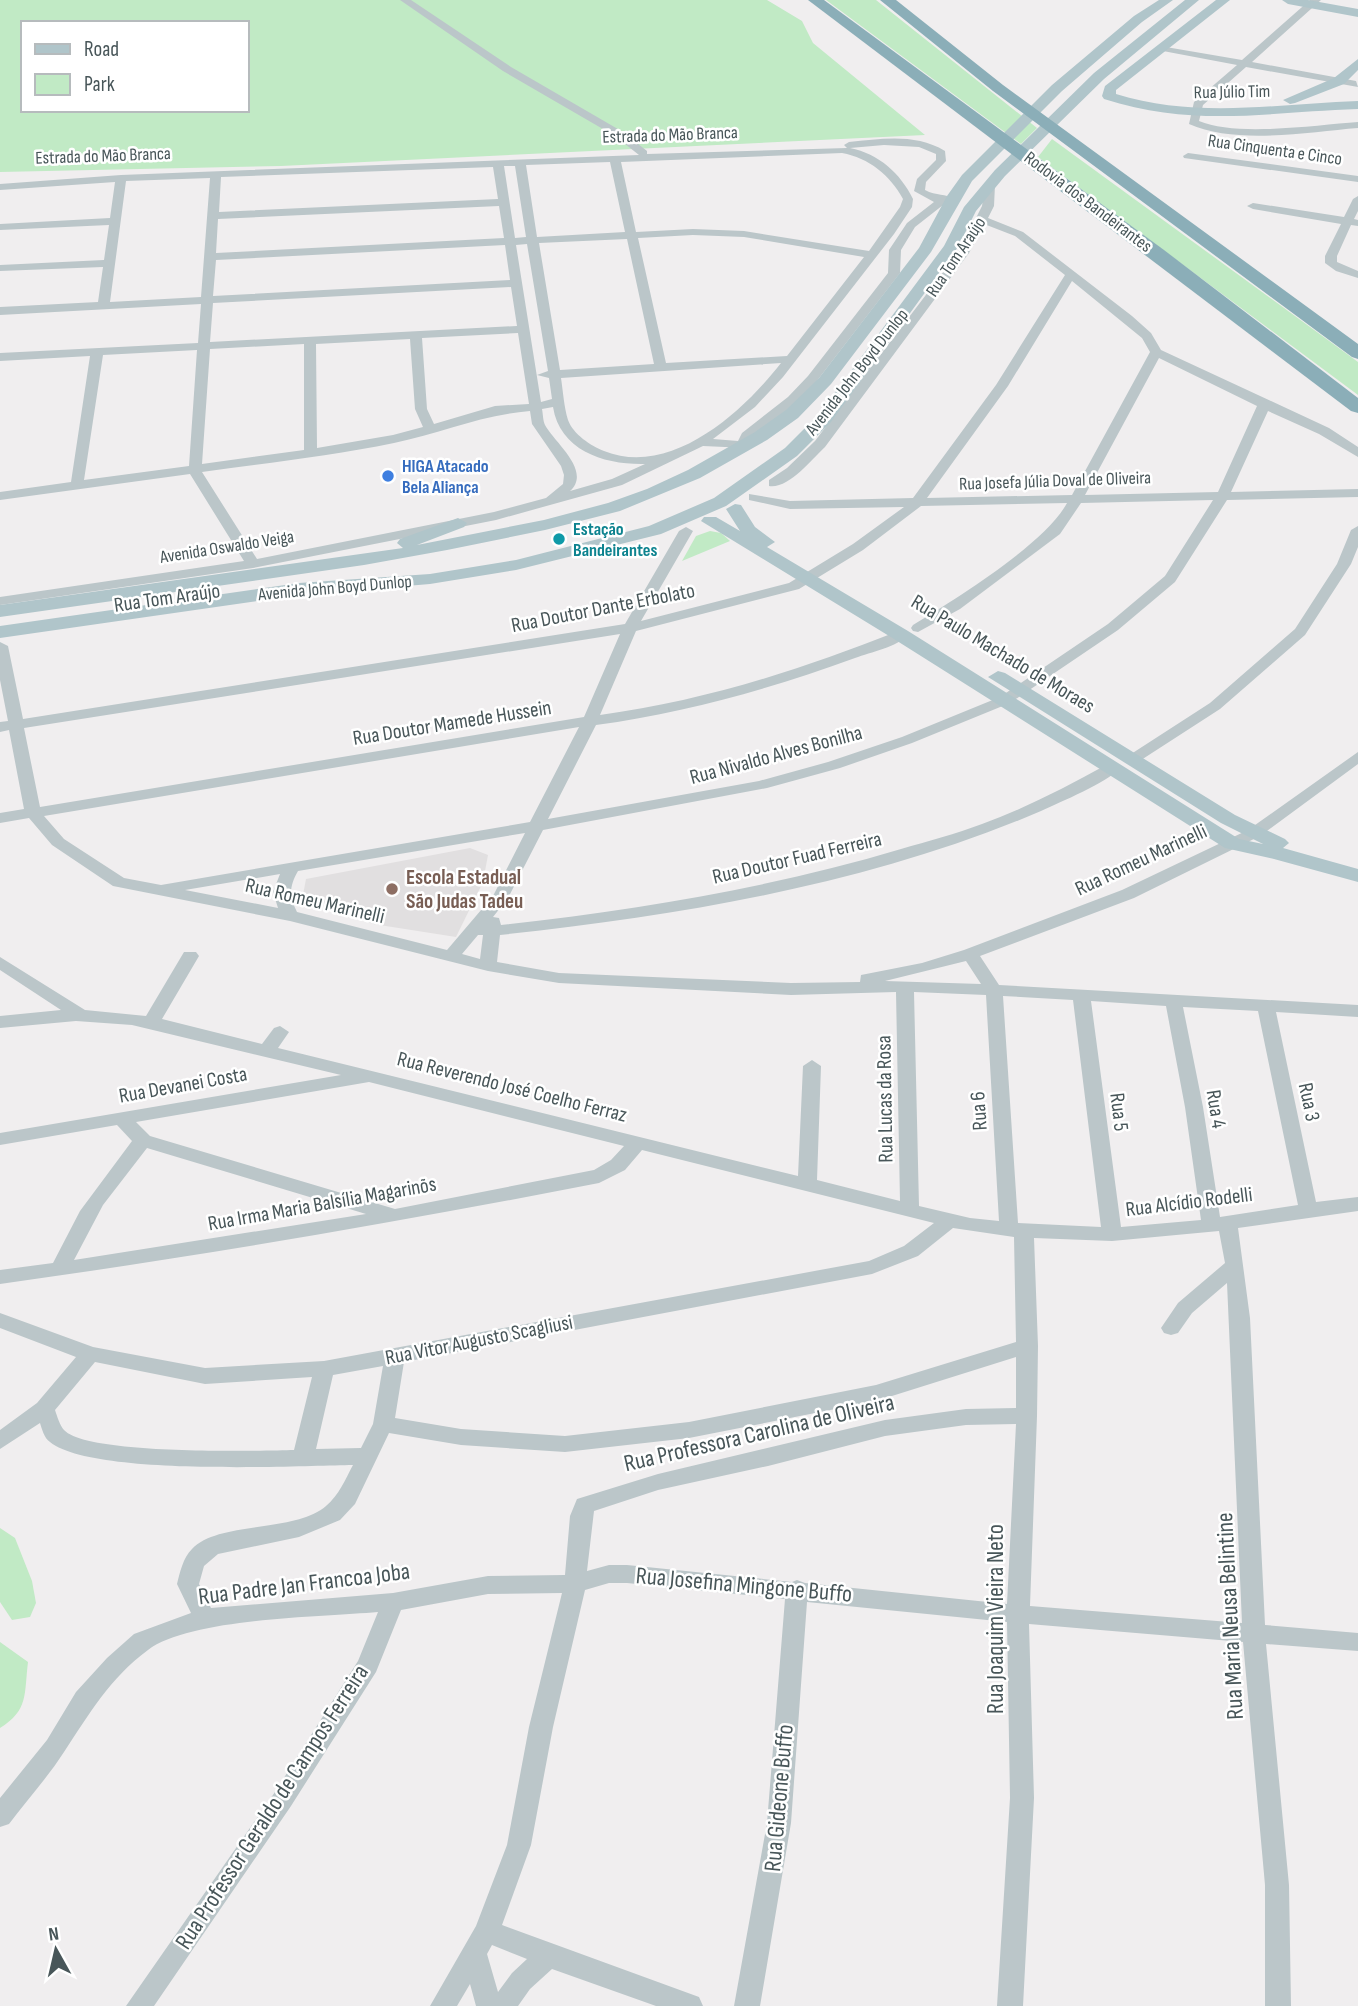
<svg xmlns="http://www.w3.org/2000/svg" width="1358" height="2006" font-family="'Sofia Sans Condensed',sans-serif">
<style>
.education{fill:#e1dfe0}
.green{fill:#c1eac5;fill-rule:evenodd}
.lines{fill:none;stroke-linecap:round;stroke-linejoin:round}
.minor{fill:#bbc6c9;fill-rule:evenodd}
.major{fill:#b0c5ca;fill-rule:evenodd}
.highway{fill:#8baeb8;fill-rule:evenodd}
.shop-dot{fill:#3f7fe0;stroke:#fff;stroke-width:2.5}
.culture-dot{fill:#0f9aa8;stroke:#fff;stroke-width:2.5}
.education-dot{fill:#8d6e63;stroke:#fff;stroke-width:2.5}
.labels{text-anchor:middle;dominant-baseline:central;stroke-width:5;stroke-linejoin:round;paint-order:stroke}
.far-street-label{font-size:18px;fill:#485659;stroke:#fff}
.far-shop-label{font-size:18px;font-weight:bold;fill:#366cbe;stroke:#fff;text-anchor:start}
.far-culture-label{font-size:18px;font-weight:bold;fill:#0d838f;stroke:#fff;text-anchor:start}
.street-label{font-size:21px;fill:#485659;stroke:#fff}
.education-label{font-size:21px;font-weight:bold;fill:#785e54;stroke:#fff;text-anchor:start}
.near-street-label{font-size:24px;fill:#485659;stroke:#fff}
</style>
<rect width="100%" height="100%" fill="#f0eeef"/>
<path class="education" d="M470,848L488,855L483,882L456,937L373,924L303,895L306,879Z"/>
<g class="green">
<path d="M0,0H767L802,21L813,43L925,135L281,166L0,172ZM23,23H247V110H23Z"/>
<path d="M826,0H876L1037,128L1021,144Z"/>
<path d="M1052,139L1358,362V395L1038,157Z"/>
<path d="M710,531L721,533L730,541L682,561L696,536Z"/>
<path d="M0,1528L15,1538L32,1581L36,1603L30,1617L12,1620L0,1602Z"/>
<path d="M0,1642L28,1662C24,1694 29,1710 0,1728Z"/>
</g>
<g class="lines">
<g class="minor">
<path d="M400,0H411L511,67L623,132L647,151V154L847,148L844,145L849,142C882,139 915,133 945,151L946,161L926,182L925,190C936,196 947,194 952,198L915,227L901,250L900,273L816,382L796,403L752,438L747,448L703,446L622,485L496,520L253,568L0,605V597L244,561L190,474L0,500V492L71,482L90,356L0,361V353L198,343L201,304L0,315V307L98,302L103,267L0,271V265L104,260L109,225L0,230V224L110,218L115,182L0,190V184L121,175L639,155L615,136L503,71ZM884,145L919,147L936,154V160L917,179L914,191L934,202L907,223L889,250L888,273L808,376L788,397L742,433L738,441L713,439L755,407L783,377L894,234L912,207L913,199C900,173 879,154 850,148ZM842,153C869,158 890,175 903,199L900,207L869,251L744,231L693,229L636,232L621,162ZM610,162L625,232L537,237L526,165ZM504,166H515L526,237L515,238ZM493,167L498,199L219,212L221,177ZM210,178L201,297L110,302L126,181ZM499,206L504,238L216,253L218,219ZM693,235L744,237L864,257L787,356L666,363L638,238ZM627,239L654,364L560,370L539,243ZM527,244L548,371L537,375L549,378L552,399L541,402L516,245ZM505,245L510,280L213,296L216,260ZM511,287L517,326L210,342L213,303ZM518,333L529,404L495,406L434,424L427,409L422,338ZM410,339L415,409L423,427L393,435L317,448L316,344ZM304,344V450L202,464L210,349ZM197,350L189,466L84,480L103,355ZM781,363C743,412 671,478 604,451C591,446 573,434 568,420C564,407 563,391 561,378ZM553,407C560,451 605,465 645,464L612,479L570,491C592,471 555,443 545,425C543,421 543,414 542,409ZM530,411L532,424L561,466L564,475L563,484L546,498L494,512L257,559L202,472C267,463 331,456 394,443C441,433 481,415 530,411Z"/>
<path d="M1310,0H1321L1252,62L1356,81L1358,87L1246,67L1203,105L1199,121C1236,137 1316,125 1358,122V128C1308,132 1236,145 1189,124L1194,102L1237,65L1163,51L1160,50V46L1242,60Z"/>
<path d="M1188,153L1358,176V182L1184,158L1183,156Z"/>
<path d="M990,182L995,185L994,206L988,218L1023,232L1132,316L1151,333L1161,350L1329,428L1358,447V457L1319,434L1268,411L1231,492L1358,489V497L1227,500L1175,582L1118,630L1010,703L912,743L840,768L767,788L543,830L508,898L493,917L499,918L501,925C637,910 771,888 901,849C928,841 956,834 982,824C1026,808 1066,787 1106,765L1112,763L1120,768C1107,783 1060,802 1041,811C871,884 683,915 500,935L497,962L559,973L791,983L860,982L861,975L922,963L964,950L1122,890L1248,830L1358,752V764L1260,836L1134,898L980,956L999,985L1358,1005V1017L1276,1012L1316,1202L1358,1197V1211L1238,1228L1250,1318L1265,1625L1358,1633V1651L1266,1644L1289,1885L1291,2006H1265V1885L1243,1642L1029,1624L1034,1798L1023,2006H997L1010,1798L1007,1622L807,1602L791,1823L760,2006H734L767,1823L785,1599L627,1583H609L585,1590L553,1727L531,1845L502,1925L699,1997L703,2006H656L552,1969L530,1989L518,2006H476L470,1984L457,2006H430L476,1926L507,1845L529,1727L562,1593L488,1594L401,1610L376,1672L291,1806L154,2006H126L275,1792L358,1661L378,1612C322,1617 190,1618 148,1650C109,1679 90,1713 64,1752C48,1777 27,1800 9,1824L0,1827V1798L47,1740L76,1692L107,1658L134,1634L191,1613L177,1584C180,1572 183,1558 192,1549C218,1521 295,1533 326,1506C339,1495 345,1480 353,1465C293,1466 92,1476 50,1442C44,1438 42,1429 40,1423L0,1449V1430L37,1403L76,1357L0,1328V1313L93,1347L205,1368L324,1361L869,1261L904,1246L934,1223L642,1150L625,1170L599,1183C400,1222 201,1256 0,1284V1270L53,1263L80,1211L132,1141L117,1125L0,1145V1133L341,1075L132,1025L76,1021L0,1028V1016L61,1010L0,970V957L85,1010L146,1016L184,952H196L199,956L162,1019L262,1044L274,1028L280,1026L289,1032L278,1048L798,1176L803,1066L812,1060L821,1066L817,1180L900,1201L896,992L791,995L559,983L488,971L290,921L113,886L52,845L29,818L0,823V813L24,809L9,730L0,732V722L8,721L0,680V642L8,646L23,719L625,624L679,531L686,527L693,531L641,621L789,583L853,544L904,507L790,509L749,500V494L790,501L913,498L996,385L1065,275L1015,236L984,224L969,253L825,447C811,460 789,489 769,486V480L787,468L815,441L960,250L982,206L985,185ZM1072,281L1142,338L1150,352L1072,495L927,498L1008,386ZM1159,358L1257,406L1218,492L1085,495ZM1213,500L1165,576L1108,624L1000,697L902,737L828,762L759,781L548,819L596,725C685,713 770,689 855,658C871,652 897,647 908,635L906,632H896C800,670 703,701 600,715L636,631L799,589L863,550L921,506L1067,503C1045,544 954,600 913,625L911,628L913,631L918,632L960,609L1060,534L1081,503ZM620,634L584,717L40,807L24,728ZM579,727L530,822L161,885L124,878L64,839L44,816ZM525,833L493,896L447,950L297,912C289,896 289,887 298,871ZM280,874L273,892L278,908L185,890ZM478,935H483L480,959L462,954ZM966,961L981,984L885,981ZM914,992L986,995L999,1221L970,1218L919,1206ZM1003,996L1073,1000L1101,1227L1018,1223ZM1091,1001L1166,1006L1185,1107L1201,1220L1121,1227ZM1183,1007L1258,1011L1298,1205L1220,1217L1203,1107ZM369,1082L624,1146L611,1160L594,1170L395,1209L150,1136L136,1122ZM147,1148L366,1214L74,1260L103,1205ZM953,1228L1014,1237L1016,1342L876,1385L689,1422L565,1436L461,1429L395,1418L404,1362L872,1274L918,1256ZM1219,1231L1225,1263L1178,1303L1161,1328L1164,1333L1171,1335L1178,1333L1192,1313L1227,1283L1242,1623L1030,1606L1037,1416L1038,1346L1034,1238L1112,1241ZM1016,1357V1408L966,1409L885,1420L658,1474L577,1499L570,1516L565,1575L488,1576L393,1593L211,1608L199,1584L204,1566L218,1554L299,1537L340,1520L355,1504L389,1433L461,1445L565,1452L689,1438L876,1401ZM95,1362L205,1384L312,1377L294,1450C256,1451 87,1455 64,1430C60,1426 57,1416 55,1410ZM383,1366L373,1424L361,1448L316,1449L333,1375ZM1016,1424L1007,1604L805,1583L797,1580L792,1582L627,1565H609L587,1571L594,1511L658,1490L768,1466L885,1436L966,1425ZM492,1945L527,1959L512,1973L498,1992L487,1954Z"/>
<path d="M1358,196V211L1354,219L1358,220V226L1351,225L1337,256V262L1358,271V278L1336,271L1325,263V256L1341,224L1253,209L1247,206L1253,203L1344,217L1353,199Z"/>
<path d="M1358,526V547L1351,564L1305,635L1220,709L1138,762H1128L1125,759L1128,756L1210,703L1295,629L1337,564L1351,530Z"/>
</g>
<g class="major">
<path d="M1159,0H1173L1142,22L1062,91L972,181L931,252L831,384L798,418L767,440L700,478L620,511L545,530L447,550L364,565L0,617V605L403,548L397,543L400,539L458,518L467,523L464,527L417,545L544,520L608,503L647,489L688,470L755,432L786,410L819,378L919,248L947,196L962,175L1052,85L1134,16Z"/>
<path d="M1185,0H1199L1104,79L1005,176L976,211L958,247L831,422L797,456L726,506L661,534L516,570L430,584L299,595L0,638V626L299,583L430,574L516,560L649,526L714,498L785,448L819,414L944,246L964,207L995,170L1094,73Z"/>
<path d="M1216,0H1230L1116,90V94C1196,119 1276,104 1358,101V109C1266,112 1195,128 1104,99L1102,96L1105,86Z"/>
<path d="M1282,0H1308L1358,9V17L1288,4Z"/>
<path d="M1358,59V70L1344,84L1295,103L1290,104L1283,100L1334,78Z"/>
<path d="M735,504L741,505L755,527L775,542L767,547L908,631L1239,839L1263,844L1221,823L988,677L998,671L1005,673L1235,815L1285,839L1289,843L1283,848L1358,869V882L1274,859L1225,848L894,639L701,521L704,517H716L740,531L726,509Z"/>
</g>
<g class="highway">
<path d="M808,0H824L1164,250L1358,398V413L1351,411Z"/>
<path d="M880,0H896L1003,85L1358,344V359L1352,357L993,91Z"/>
</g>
</g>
<circle class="shop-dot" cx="388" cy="476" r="7"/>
<circle class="culture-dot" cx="559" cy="539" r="7"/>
<circle class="education-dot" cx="392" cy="889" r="7"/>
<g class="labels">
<g class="far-street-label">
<text transform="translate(1232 92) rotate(-1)">Rua Júlio Tim</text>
<text transform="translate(670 135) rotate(-2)">Estrada do Mão Branca</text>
<text transform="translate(1275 150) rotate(8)">Rua Cinquenta e Cinco</text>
<text transform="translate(103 156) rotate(-2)">Estrada do Mão Branca</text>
<text transform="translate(1088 202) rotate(37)">Rodovia dos Bandeirantes</text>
<text transform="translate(956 257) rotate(-56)">Rua Tom Araújo</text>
<text transform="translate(857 372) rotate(-52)">Avenida John Boyd Dunlop</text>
<text transform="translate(1055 481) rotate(-2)">Rua Josefa Júlia Doval de Oliveira</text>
<text transform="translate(227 547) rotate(-9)">Avenida Oswaldo Veiga</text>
<text transform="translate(335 588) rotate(-5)">Avenida John Boyd Dunlop</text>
</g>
<g class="far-shop-label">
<text x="402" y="466">HIGA Atacado<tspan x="402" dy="21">Bela Aliança</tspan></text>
</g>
<g class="far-culture-label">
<text x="573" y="529">Estação<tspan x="573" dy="21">Bandeirantes</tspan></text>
</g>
<g class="street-label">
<text transform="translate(167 598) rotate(-8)">Rua Tom Araújo</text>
<text transform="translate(603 608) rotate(-11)">Rua Doutor Dante Erbolato</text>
<text transform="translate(1003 654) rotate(31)">Rua Paulo Machado de Moraes</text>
<text transform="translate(452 723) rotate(-9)">Rua Doutor Mamede Hussein</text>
<text transform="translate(776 755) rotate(-15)">Rua Nivaldo Alves Bonilha</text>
<text transform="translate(797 858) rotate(-13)">Rua Doutor Fuad Ferreira</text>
<text transform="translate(1141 860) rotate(-25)">Rua Romeu Marinelli</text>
<text transform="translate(315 901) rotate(13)">Rua Romeu Marinelli</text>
<text transform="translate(183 1085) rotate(-10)">Rua Devanei Costa</text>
<text transform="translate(512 1087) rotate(14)">Rua Reverendo José Coelho Ferraz</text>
<text transform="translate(885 1099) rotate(-91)">Rua Lucas da Rosa</text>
<text transform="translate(1309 1102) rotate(78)">Rua 3</text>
<text transform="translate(1216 1109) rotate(81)">Rua 4</text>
<text transform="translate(979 1111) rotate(-94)">Rua 6</text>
<text transform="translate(1119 1112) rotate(83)">Rua 5</text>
<text transform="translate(1189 1202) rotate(-7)">Rua Alcídio Rodelli</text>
<text transform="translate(322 1204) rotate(-10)">Rua Irma Maria Balsília Magarinõs</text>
<text transform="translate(479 1340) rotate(-11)">Rua Vitor Augusto Scagliusi</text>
</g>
<g class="education-label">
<text x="406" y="877">Escola Estadual<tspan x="406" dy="24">São Judas Tadeu</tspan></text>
</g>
<g class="near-street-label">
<text transform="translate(759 1433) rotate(-13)">Rua Professora Carolina de Oliveira</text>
<text transform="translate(304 1584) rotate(-7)">Rua Padre Jan Francoa Joba</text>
<text transform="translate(744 1585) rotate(5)">Rua Josefina Mingone Buffo</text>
<text transform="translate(1230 1616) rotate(-93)">Rua Maria Neusa Belintine</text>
<text transform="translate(995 1619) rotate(-90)">Rua Joaquim Vieira Neto</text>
<text transform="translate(779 1798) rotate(-85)">Rua Gideone Buffo</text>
<text transform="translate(272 1807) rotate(-57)">Rua Professor Geraldo de Campos Ferreira</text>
</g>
</g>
<rect x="21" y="21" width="228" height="91" fill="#ffffff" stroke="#b6bbbd" stroke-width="2"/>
<rect x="35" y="44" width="35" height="10" fill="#b0c5ca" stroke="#b6bbbd" stroke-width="2"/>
<text x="84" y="56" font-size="21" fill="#485659">Road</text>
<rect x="35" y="74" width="35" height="21" fill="#c1eac5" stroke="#b6bbbd" stroke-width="2"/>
<text x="84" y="91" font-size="21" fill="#485659">Park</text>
<g transform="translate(56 1950) rotate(352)" stroke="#ffffff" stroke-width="5" paint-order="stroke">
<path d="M0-5L12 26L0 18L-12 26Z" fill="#485659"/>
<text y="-10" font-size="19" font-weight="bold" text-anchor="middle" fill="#485659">N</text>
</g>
</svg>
